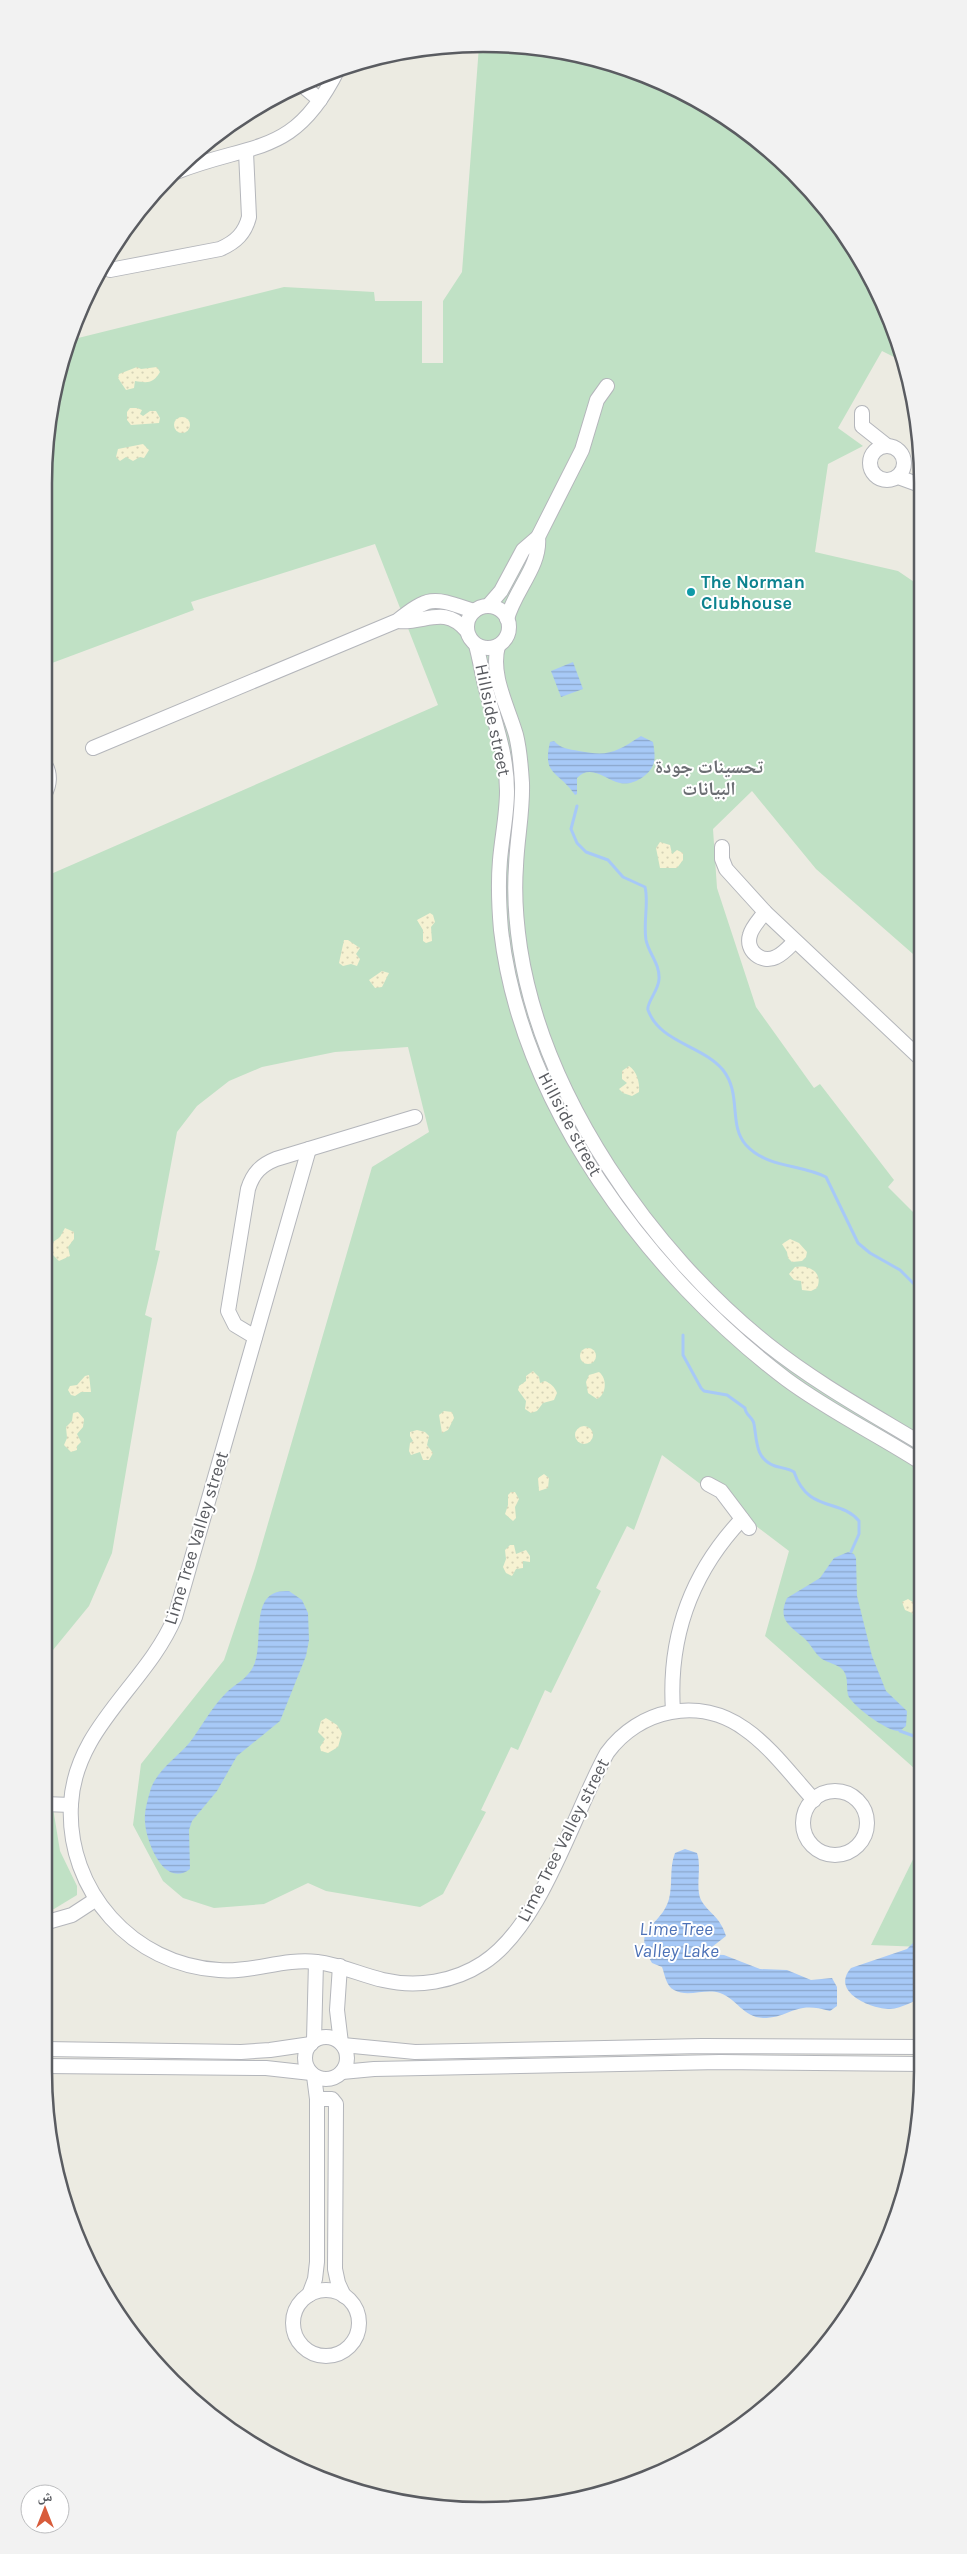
<svg xmlns="http://www.w3.org/2000/svg" width="967" height="2554" font-family="Karla,'Noto Naskh Arabic',sans-serif">
<style>
.green{fill:#c0e1c5}
.sand{fill:url(#sand-dots)}
.water{fill:url(#water-rules)}
.lines{fill:none;stroke-linecap:round;stroke-linejoin:round}
.stream{stroke:#a7c9f7;stroke-width:3}
.minor-casing{stroke:#b4b6bb;stroke-width:16}
.minor{stroke:#fff;stroke-width:14}
.culture-dot{fill:#0f9aa8;stroke:#fff;stroke-width:2}
.labels{text-anchor:middle;dominant-baseline:central;stroke-width:4;stroke-linejoin:round;paint-order:stroke}
.culture-label{font-size:18px;font-weight:bold;fill:#0d838f;stroke:#fff;text-anchor:start}
.street-label{font-size:18px;fill:#5a5c61;stroke:#fff}
.neighbourhood-label{font-size:19px;font-weight:bold;fill:#6b6e73;stroke:#fff}
.water-label{font-size:19px;font-style:italic;fill:#4d72b7;stroke:#fff}
.rim{fill:none;stroke:#5a5c61;stroke-width:2.5}
</style>
<defs>
<pattern id="sand-dots" width="8" height="8" patternUnits="userSpaceOnUse" patternTransform="scale(1.25)"><rect width="8" height="8" fill="#f6f2d2"/><path d="M2 2h.1M6 6h.1" fill="none" stroke="#d5d2b7" stroke-width="1.8" stroke-linecap="round"/></pattern>
<pattern id="water-rules" width="6" height="5" patternUnits="userSpaceOnUse" patternTransform="scale(1.25)"><rect width="6" height="5" fill="#a7c9f7"/><path d="M0 2.5h6" fill="none" stroke="#8ba6cb"/></pattern>
</defs>
<rect width="100%" height="100%" fill="#ecebe2"/>
<g class="green">
<path d="M513,45L598,59L728,118L814,194L890,315L902,361L882,351L838,428L863,446L828,464L815,552L898,571L920,586L921,961L816,869L752,791L713,829L717,888L756,1007L814,1088L820,1084L894,1180L888,1187L921,1220L923,1776L765,1636L789,1551L662,1455L634,1530L627,1526L596,1588L601,1591L551,1693L545,1690L518,1750L511,1747L481,1810L486,1812L443,1894L420,1907L326,1891L308,1883L264,1904L214,1908L183,1898L163,1881L133,1825L141,1764L224,1660L255,1568L372,1167L429,1132L408,1047L335,1052L262,1067L229,1081L197,1106L177,1132L155,1250L160,1251L145,1315L152,1318L112,1553L89,1606L44,1661V877L438,705L375,544L191,602L194,610L44,666V484L59,369L70,340L284,287L374,292L375,301H422V363H443V301L462,272L479,46Z"/>
<path d="M44,1808H53L60,1851L77,1886V1895L54,1909L44,1911Z"/>
<path d="M923,1839V1947L871,1945Z"/>
</g>
<g class="sand">
<path d="M137,367L141,369L157,367L160,372C153,384 147,383 135,381L134,388L126,390L118,378L119,374Z"/>
<path d="M137,408L142,410L140,414L143,416L150,411H156L160,418L159,423L131,425L127,420V412L130,408Z"/>
<circle cx="182" cy="425" r="8"/>
<path d="M143,444L149,450L144,458L140,457L133,461L126,457L120,461L116,457L118,449Z"/>
<path d="M660,842L670,845L672,854L677,850L683,853V860L677,868H660L656,848Z"/>
<path d="M430,913L433,915L435,922L431,927L432,941L426,943L423,941V930L417,920Z"/>
<path d="M344,940H348L360,948L356,954L360,959L357,966L351,964L343,966L339,963Z"/>
<path d="M382,971L389,973L382,987L375,988L369,980Z"/>
<path d="M629,1066C637,1071 640,1083 639,1092L632,1096L623,1093L619,1089L627,1083L622,1079V1071Z"/>
<path d="M65,1228L74,1232V1239L68,1247L70,1256L59,1261L49,1251V1245L60,1237Z"/>
<path d="M790,1239L799,1243L807,1252L806,1257L802,1261L792,1262L788,1258L787,1252L782,1244Z"/>
<path d="M795,1267C808,1264 824,1272 817,1288L811,1291L802,1290L801,1281L794,1280L789,1274Z"/>
<circle cx="588" cy="1356" r="8"/>
<path d="M533,1371L539,1377L540,1383L545,1381C550,1383 555,1387 557,1393L554,1400L543,1403L537,1411L531,1413L525,1409L526,1401L518,1390L519,1386L526,1381V1376Z"/>
<path d="M599,1372C607,1378 607,1394 597,1399L588,1393L586,1382L589,1375Z"/>
<path d="M89,1375L91,1392H81L75,1396L71,1395L68,1390L70,1386L77,1385L85,1376Z"/>
<path d="M444,1411L452,1412L454,1418L448,1430L442,1433L439,1415Z"/>
<path d="M78,1412L84,1419L83,1427L77,1434L81,1442L77,1446V1450L71,1452L64,1445L67,1438L66,1427L72,1421L73,1413Z"/>
<circle cx="584" cy="1435" r="9"/>
<path d="M417,1430L425,1432L429,1436L427,1445L433,1453L429,1460H423L420,1452L411,1455L409,1451L410,1443L413,1441L410,1436V1432Z"/>
<path d="M544,1474L549,1478L548,1488L539,1491L538,1478Z"/>
<path d="M511,1492H515L519,1499L515,1507L516,1518L513,1521L505,1514L508,1505V1495Z"/>
<path d="M510,1545H514L516,1554L526,1550L530,1556V1562L523,1561V1568L516,1569L512,1576L506,1573L503,1567L506,1559L505,1550Z"/>
<path d="M908,1599L922,1608L921,1617L916,1620L912,1613L905,1610L902,1602Z"/>
<path d="M326,1718L337,1725L342,1733L338,1747L328,1753L321,1751L320,1747L325,1739L318,1732L321,1721Z"/>
</g>
<g class="water">
<path d="M573,662L583,689L561,697L551,671Z"/>
<path d="M641,736L653,742C654,748 656,759 653,765C649,776 632,786 620,783C606,780 591,763 577,778V794L575,795C558,770 542,776 550,742L554,741C562,749 568,749 579,751C609,757 616,752 641,736Z"/>
<path d="M848,1552L854,1554L856,1558L857,1596L872,1656L886,1691L907,1711L906,1726L900,1731C889,1733 852,1706 848,1695C846,1686 849,1676 842,1669C837,1664 828,1663 822,1659C814,1653 811,1644 804,1638C790,1626 777,1620 787,1598L820,1578L834,1558Z"/>
<path d="M289,1591L302,1600L308,1613L309,1640L306,1656L280,1721L237,1756L217,1791L192,1821L189,1830L190,1869C164,1889 146,1841 145,1822C144,1811 148,1799 151,1788C159,1768 177,1758 190,1742C202,1726 211,1708 226,1693C235,1684 247,1679 253,1667C266,1644 246,1588 289,1591Z"/>
<path d="M685,1849L697,1853C702,1867 695,1888 701,1900C709,1914 720,1916 726,1936L703,1954L724,1955L760,1969L787,1970L811,1980L832,1978L837,1987V2006L830,2011C794,2000 791,2018 763,2018C743,2017 737,1999 720,1993C705,1988 688,1998 674,1990C666,1986 665,1975 662,1967L652,1963C630,1926 661,1928 669,1899C673,1884 669,1868 675,1853Z"/>
<path d="M923,1933V1997C912,2002 902,2008 890,2009C871,2009 830,1992 851,1968L907,1949Z"/>
</g>
<g class="lines">
<g class="stream">
<path d="M577,806L571,829L577,843L586,852L608,860L623,877L645,887C649,903 643,922 646,940C649,954 660,964 659,979C659,990 646,1003 648,1010C660,1043 702,1045 723,1070C742,1094 728,1125 746,1145C767,1168 800,1164 826,1177L858,1243L870,1253L900,1270L921,1291"/>
<path d="M683,1335V1355L701,1388L704,1391L727,1395L745,1408C745,1415 753,1417 754,1424C757,1440 755,1459 775,1466C781,1468 788,1468 794,1472C808,1513 840,1498 859,1521V1534L851,1552"/>
<path d="M900,1731L922,1739"/>
</g>
<g class="minor-casing">
<g id="minor">
<path d="M302,85L320,100"/>
<path d="M176,172C254,141 294,158 338,69"/>
<path d="M110,270L220,249C236,242 245,233 249,217L246,152"/>
<path d="M862,413V426L886,445"/>
<circle cx="887" cy="463" r="17"/>
<path d="M898,477L920,485"/>
<circle cx="488" cy="627" r="21"/>
<path d="M488,606L501,591L523,550L538,537L582,450L597,400L607,386"/>
<path d="M507,619C514,591 541,566 538,537"/>
<path d="M398,621C425,624 444,604 467,631"/>
<path d="M476,645C480,659 482,674 486,689C495,723 507,755 507,791C507,814 502,837 500,860C498,883 499,907 501,930C521,1105 649,1275 786,1379C829,1411 877,1434 922,1463"/>
<path d="M498,646C490,675 508,707 516,735C520,751 521,767 522,783C523,811 517,838 516,866C514,893 516,921 520,948C543,1097 651,1251 767,1344C816,1383 869,1412 922,1444"/>
<path d="M93,748L397,621C431,594 434,598 474,611"/>
<path d="M44,763C51,773 50,785 44,795"/>
<path d="M722,847V859L726,869L765,912L921,1059"/>
<path d="M765,912C760,919 752,927 750,935C745,951 762,964 776,957C783,954 789,947 794,942"/>
<path d="M309,1149L175,1617C147,1684 75,1727 71,1804C66,1891 133,1965 219,1970C252,1973 283,1958 317,1962C341,1965 361,1975 383,1980C417,1988 454,1982 483,1963C542,1925 573,1814 607,1753C639,1709 699,1696 745,1729C771,1747 792,1776 814,1800"/>
<path d="M255,1337L235,1325L228,1311L248,1189C253,1173 261,1165 276,1159L415,1117"/>
<path d="M708,1484L721,1491L749,1528"/>
<path d="M673,1711C668,1637 691,1573 742,1519"/>
<circle cx="835" cy="1823" r="32"/>
<path d="M44,1804L71,1805"/>
<path d="M44,1923L72,1915L95,1900"/>
<path d="M340,1966L337,2010L341,2043"/>
<circle cx="326" cy="2058" r="21"/>
<path d="M314,2040L316,1962"/>
<path d="M343,2045L415,2052L702,2046L923,2047"/>
<path d="M44,2049L241,2052L270,2050L311,2044"/>
<path d="M44,2066L266,2068L311,2073"/>
<path d="M342,2072L374,2069L720,2062L923,2064"/>
<path d="M317,2099H332L336,2104L335,2269L338,2283L344,2296"/>
<circle cx="326" cy="2323" r="33"/>
<path d="M309,2295L315,2279L317,2262V2099L314,2076"/>
</g>
</g>
<use href="#minor" class="minor"/>
</g>
<circle class="culture-dot" cx="691" cy="592" r="5"/>
<g class="labels">
<g class="culture-label">
<text x="701" y="582">The Norman<tspan x="701" dy="21">Clubhouse</tspan></text>
</g>
<g class="street-label">
<text transform="translate(493 720) rotate(78)">Hillside street</text>
<text transform="translate(570 1124) rotate(62)">Hillside street</text>
<text transform="translate(196 1538) rotate(-73)">Lime Tree Valley street</text>
<text transform="translate(563 1840) rotate(-63)">Lime Tree Valley street</text>
</g>
<g class="neighbourhood-label">
<text x="709" y="767">تحسينات جودة<tspan x="709" dy="22">البيانات</tspan></text>
</g>
<g class="water-label">
<text x="676" y="1929">Lime Tree<tspan x="676" dy="22">Valley Lake</tspan></text>
</g>
</g>
<path d="M0 0H967V2554H0ZM483 52H483A431 431 0 0 1 914 483V2071A431 431 0 0 1 483 2502H483A431 431 0 0 1 52 2071V483A431 431 0 0 1 483 52Z" fill="#f2f2f2" fill-rule="evenodd"/>
<path class="rim" d="M483 52H483A431 431 0 0 1 914 483V2071A431 431 0 0 1 483 2502H483A431 431 0 0 1 52 2071V483A431 431 0 0 1 483 52Z"/>
<g transform="translate(45 2509)"><circle r="24" fill="#ffffff" stroke="#bdbec0"/>
<path d="M0-4L9 19L0 12L-9 19Z" fill="#d85c3b"/>
<text y="-8" font-size="14" font-weight="bold" text-anchor="middle" fill="#5a5c61">ش</text>
</g>
</svg>
